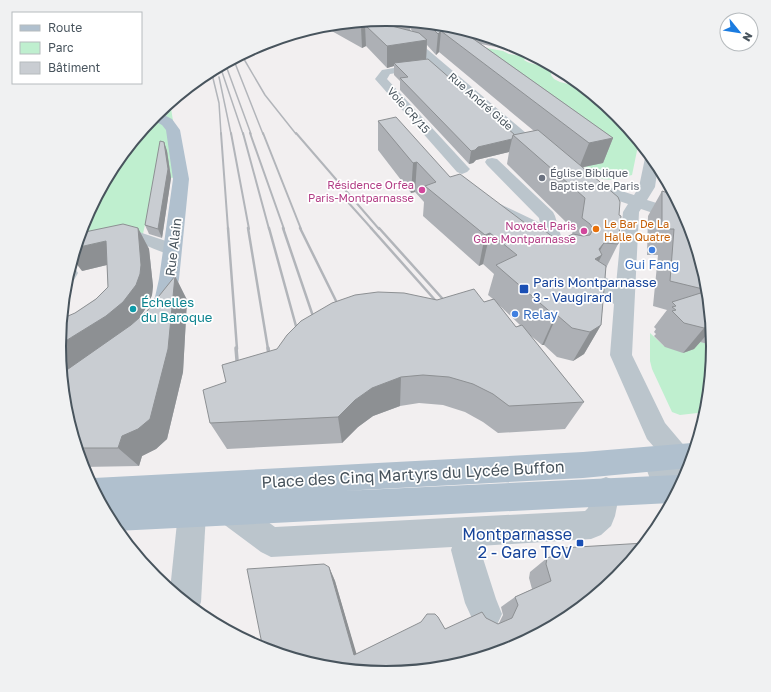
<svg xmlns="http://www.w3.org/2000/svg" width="771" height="692" font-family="'Golos Text',sans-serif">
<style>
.education{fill:#e3e0e2}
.green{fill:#bfefcf}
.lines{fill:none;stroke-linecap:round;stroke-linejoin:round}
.minor{fill:#bbc5cc;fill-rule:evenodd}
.major{fill:#b0c0ce;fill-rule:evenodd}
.rail-far3{stroke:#b2b5ba;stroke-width:1.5}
.rail-far2{stroke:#b2b5ba;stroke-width:2}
.rail-far1{stroke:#b2b5ba;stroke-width:2.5}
.rail{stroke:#b2b5ba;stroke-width:3.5}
.wall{fill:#adb0b5;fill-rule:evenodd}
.shaded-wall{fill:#8d9093}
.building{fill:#c9cdd2;stroke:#8d9093}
.worship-dot{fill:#6b7280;stroke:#fff;stroke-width:1.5}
.hotel-dot{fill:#d1479c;stroke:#fff;stroke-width:1.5}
.food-dot{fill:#e8710a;stroke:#fff;stroke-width:1.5}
.shop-dot{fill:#3f7fe0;stroke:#fff;stroke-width:1.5}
.transit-dot{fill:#1a4fb4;stroke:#fff;stroke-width:1.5}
.culture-dot{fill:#0f9aa8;stroke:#fff;stroke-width:1.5}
.labels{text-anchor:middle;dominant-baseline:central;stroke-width:3.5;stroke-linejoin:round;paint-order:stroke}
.far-street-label{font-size:11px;fill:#48545d;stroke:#fff}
.far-worship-label{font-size:11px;fill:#5b616d;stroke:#fff;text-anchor:start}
.far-hotel-label{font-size:11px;fill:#b23c85;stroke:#fff;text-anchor:end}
.far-food-label{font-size:11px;fill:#c56008;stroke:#fff;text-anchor:start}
.street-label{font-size:13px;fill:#48545d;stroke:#fff}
.shop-label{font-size:13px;fill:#366cbe;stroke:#fff}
.transit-label{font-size:13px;fill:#164399;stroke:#fff;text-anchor:start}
.culture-label{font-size:13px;fill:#0d838f;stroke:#fff;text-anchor:start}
.near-street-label{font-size:16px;fill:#48545d;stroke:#fff}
.near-transit-label{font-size:16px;fill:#164399;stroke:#fff;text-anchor:end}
.rim{fill:none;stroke:#48545d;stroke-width:2}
</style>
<rect width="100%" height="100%" fill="#f2eff0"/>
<path class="education" d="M551,66L567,74L579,84L560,79L555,74L558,70Z"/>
<g class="green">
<path d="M437,39L503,51L509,54L526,57L524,60C533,66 543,64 552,70L551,75L554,79L560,82L576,86L605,105L617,115L639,141L632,175C607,181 605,184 584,167L603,162Z"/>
<path d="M170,102L182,177L155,179L141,243L71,261C75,247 78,232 84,220C104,176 132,133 170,102Z"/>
<path d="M650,333L664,346L693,340L712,345L706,412L680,415L672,412L652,369L650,361Z"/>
</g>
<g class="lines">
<g class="minor">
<path d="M390,19L400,20L421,40L427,49L546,150L548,153L546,156L541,157L536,156L419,53L413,44Z"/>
<path d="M423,63L429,66L427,68L390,74L387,79L467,166L470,169L467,172L462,174L457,172L375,79L382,70Z"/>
<path d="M163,107L169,108L170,111C166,117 160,121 152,119L154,115Z"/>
<path d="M649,154L658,166L655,187L647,200L682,211L688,223L680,222L641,209L639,212L632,355L665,423L692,455L688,471L683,481L675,475L680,486L672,501L667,503L657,499L643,459L647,450L654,447L647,439L610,355L614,304L589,285L586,280L589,275C601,272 607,278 616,285L623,212L628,204L581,188L579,185L581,182L587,180L634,195L639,187L645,158Z"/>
<path d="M492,158L497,159L553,212L555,216L564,246L576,256L578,260L576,264C559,269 548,254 544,239L494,213L492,209L494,205L500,204L540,223L539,218L487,165L485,162L487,159Z"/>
<path d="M136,231L178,245L181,249L178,253C163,257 150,244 135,243C126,242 119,248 110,245L107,241L110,237Z"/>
<path d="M69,267L75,268L78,273L74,280L65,281Z"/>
<path d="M606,477L616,481L620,491L615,516L611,526L601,535L591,539L479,546L496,599L502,614L497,625L486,630L475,625L465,603L451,550L452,547L271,557L261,552L218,520L214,510L218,500L228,496L238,500L275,527L585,511L588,508L596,481Z"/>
<path d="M192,499L202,503L206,513L201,602L197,612L170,590L178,513L182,503Z"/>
</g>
<g class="major">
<path d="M158,112L172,119L180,130L189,179L179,279L175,297L165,317L158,320L151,317L148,312L155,297L159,279L173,179L166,130L162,125L151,119Z"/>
<path d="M692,443L696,444L689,468L583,478L342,491L678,475L684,478L671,503L116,531L88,481L94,478L583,452Z"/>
</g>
<g class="rail-far3">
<path d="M241,54L265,95L296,134"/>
<path d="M233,58L263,134"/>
<path d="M225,63L251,134"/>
<path d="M220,66L243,134"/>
<path d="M211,70L219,103L221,134"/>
<path d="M219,77L231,134"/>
</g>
<g class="rail-far2">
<path d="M221,133L228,229"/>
<path d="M231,133L249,229"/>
<path d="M243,133L269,229"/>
<path d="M250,133L284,229"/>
<path d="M263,133L301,229"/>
<path d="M296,133L379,229"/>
<path d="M346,200L372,229"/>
</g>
<g class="rail-far1">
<path d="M228,228L237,349"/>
<path d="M248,228L268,349"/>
<path d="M269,228L299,337"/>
<path d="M283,228L316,325"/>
<path d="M300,228L341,311"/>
<path d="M371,228L443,309"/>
<path d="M379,228L450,307"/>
</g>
<g class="rail">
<path d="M236,348L238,372"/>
<path d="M268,348L270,363"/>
</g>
</g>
<g class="wall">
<path d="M386,19L450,25L511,44L527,53L481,44L613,138L603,163L583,167L619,215L618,244L606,268L601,325L584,354L573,361L557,357L544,345H542L530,335L584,402L565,429L498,433L483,422L465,412L443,405L419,403L400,406L373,416L358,427L342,443L227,449L210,423L226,382L437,300L484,302L493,299L488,295L494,274L483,264L479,266L423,216L424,202L415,192L411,193L378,150V121L450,177L529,226L558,241L572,235L573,229L507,164L509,152L476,160L473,163L469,164L400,90V81L394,75V66L387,68L366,46L362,48L321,25ZM410,28L413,32L410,31ZM427,45L436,55L439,52L534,131L515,135L426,59ZM499,305L520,325L516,327Z"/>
<path d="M164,142L167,151L171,178L162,238L149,234L145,225Z"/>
<path d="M662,191L706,282L712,345L700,342L694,349L683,353L665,347L654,336L656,334L654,332L656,329L654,327L667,310L653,306L658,255H647L648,216Z"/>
<path d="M138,228L149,249L153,286L152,295L148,305L139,319L147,311L175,276L187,300L183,372L167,439L156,449L142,456L139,466L82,467L65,410L75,313L96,299L108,287L107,265L82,271Z"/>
<path d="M561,548L567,618L321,667L329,567L335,581L356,654L445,629L486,618L498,624L499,623L503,615L501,607L515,597L532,589L529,578L530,572L547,558L551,557Z"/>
</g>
<g class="shaded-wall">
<path d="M365,25L366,46L362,48L361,27Z"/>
<path d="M441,31L439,52L436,55L438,34Z"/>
<path d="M427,40L426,61L394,63V66L387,68V46Z"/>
<path d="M613,138L603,163L579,168L589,143Z"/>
<path d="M512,139L509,152L476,160L473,163L469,164L471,151L478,147Z"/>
<path d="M164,142L167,151L171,178L162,238L158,229Z"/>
<path d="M417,162L415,192L411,193L413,163Z"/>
<path d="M138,228L149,249L153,286L152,295L148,305L136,322L61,375L59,345L106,316Z"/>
<path d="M490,233L483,264L479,266L485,235Z"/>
<path d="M106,241L119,262L82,271L72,258L75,248Z"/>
<path d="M604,243L596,258L602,255L587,285L580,289L599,249Z"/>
<path d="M175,276L187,300L183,372L167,439L156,449L142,456L139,466L118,448Z"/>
<path d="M557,315L544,345H542L555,316Z"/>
<path d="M601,325L584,354L573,361L590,332Z"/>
<path d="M711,326V330L694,349L683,353L704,328Z"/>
<path d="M401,377L400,406L373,416L358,427L342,443L338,417L355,400L372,388Z"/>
<path d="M329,567L335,581L358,659L354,655Z"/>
</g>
<g class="building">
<path d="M374,20L380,23L419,33L427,40L387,46L365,25L361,27L352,22Z"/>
<path d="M427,23L450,25L458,28L613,138L589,143L441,31L438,34Z"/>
<path d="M428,59L515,135H513L512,139L478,147L475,150L471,151L400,78L408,77L394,63Z"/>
<path d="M396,117L450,177L460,174L529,226L540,227L558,241L573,234L583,236L590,235L593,229L590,224L582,218L585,198L513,135L538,130L618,197L620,202L619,215L621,216L618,244L604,243L599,249L602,255L595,259L606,266L601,325L590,332L572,328L557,315L555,316L496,265L517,255L490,233L485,235L425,186L436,182L417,162L413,163L378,121Z"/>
<path d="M160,141L164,142L168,169L158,229L145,225Z"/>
<path d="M662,191L674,195L688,221L706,282L707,290L670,281L674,229H662Z"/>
<path d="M123,224L138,228L141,265L140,274L136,285L123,302L106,316L59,345L61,319L75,313L96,299L108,287L106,241L75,248L80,233Z"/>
<path d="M175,276L168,349L150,419L138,429L122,436L118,448H76L65,410L61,374L131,325L147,311Z"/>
<path d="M474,289L484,302L494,299L516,327L522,325L584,402L509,406L493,394L473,384L449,377L423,375L401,377L372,388L355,400L338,417L210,423L203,390L226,382L222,365L277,349L287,335L301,321L332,303L355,295L378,292L404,293L437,300Z"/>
<path d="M707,291L711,326L704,328L684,323L672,311L676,310L672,307L676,306L672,302Z"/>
<path d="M645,543L617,577L567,618L510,648L449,667L385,673L321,667L263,649L247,569L324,564L329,567L354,655L421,622L427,614H435L438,617L445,629L482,612L486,618L498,624L512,618L518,605L515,597L551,581L546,564L547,558L559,554L561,548Z"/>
</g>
<circle class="worship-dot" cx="542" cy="178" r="4"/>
<g class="hotel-dot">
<circle cx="422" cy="190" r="4"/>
<circle cx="584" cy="231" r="4"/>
</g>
<circle class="food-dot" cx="596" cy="229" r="4"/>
<g class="shop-dot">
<circle cx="652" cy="250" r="4"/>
<circle cx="515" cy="314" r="4"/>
</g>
<g class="transit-dot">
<rect x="519" y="284" width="10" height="10" rx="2"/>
<rect x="576" y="539" width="8" height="8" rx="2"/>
</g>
<circle class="culture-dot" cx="133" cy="309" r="4"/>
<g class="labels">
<g class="far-street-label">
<text transform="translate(481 101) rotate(41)">Rue André Gide</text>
<text transform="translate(409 110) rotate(48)">Voie CR/15</text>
</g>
<g class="far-worship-label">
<text x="550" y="172">Église Biblique<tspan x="550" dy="13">Baptiste de Paris</tspan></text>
</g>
<g class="far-hotel-label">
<text x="414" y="184">Résidence Orfea<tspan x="414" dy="13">Paris-Montparnasse</tspan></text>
<text x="576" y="225">Novotel Paris<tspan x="576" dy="13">Gare Montparnasse</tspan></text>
</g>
<g class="far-food-label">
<text x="604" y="223">Le Bar De La<tspan x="604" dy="13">Halle Quatre</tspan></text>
</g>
<g class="street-label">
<text transform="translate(173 247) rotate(-83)">Rue Alain</text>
</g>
<g class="shop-label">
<text x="652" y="264">Gui Fang</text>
<text x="523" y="314" text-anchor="start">Relay</text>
</g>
<g class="transit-label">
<text x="533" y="282">Paris Montparnasse<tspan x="533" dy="15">3 - Vaugirard</tspan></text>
</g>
<g class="culture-label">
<text x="141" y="302">Échelles<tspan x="141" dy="15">du Baroque</tspan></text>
</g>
<g class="near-street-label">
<text transform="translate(413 474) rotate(-3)">Place des Cinq Martyrs du Lycée Buffon</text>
</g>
<g class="near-transit-label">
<text x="572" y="534">Montparnasse<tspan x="572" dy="18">2 - Gare TGV</tspan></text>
</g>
</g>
<path d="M0 0H771V692H0ZM66 346a320 320 0 1 1 640 0a320 320 0 1 1-640 0Z" fill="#f0f1f2" fill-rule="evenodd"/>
<path class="rim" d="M66 346a320 320 0 1 1 640 0a320 320 0 1 1-640 0Z"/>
<rect x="12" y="12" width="130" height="72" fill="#ffffff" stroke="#b6bbbe"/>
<rect x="20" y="25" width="20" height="6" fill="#b0c0ce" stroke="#b6bbbe"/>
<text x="48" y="32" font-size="12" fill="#48545d">Route</text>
<rect x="20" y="42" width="20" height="12" fill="#bfefcf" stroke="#b6bbbe"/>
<text x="48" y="52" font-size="12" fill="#48545d">Parc</text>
<rect x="20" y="62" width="20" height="12" fill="#c9cdd2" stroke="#b6bbbe"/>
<text x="48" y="72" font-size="12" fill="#48545d">Bâtiment</text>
<g transform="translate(739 32) rotate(120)"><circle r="19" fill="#ffffff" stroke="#b6bbbe"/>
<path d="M0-3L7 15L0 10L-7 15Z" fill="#1b7ce0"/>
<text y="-6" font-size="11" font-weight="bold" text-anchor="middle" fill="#48545d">N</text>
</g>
</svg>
